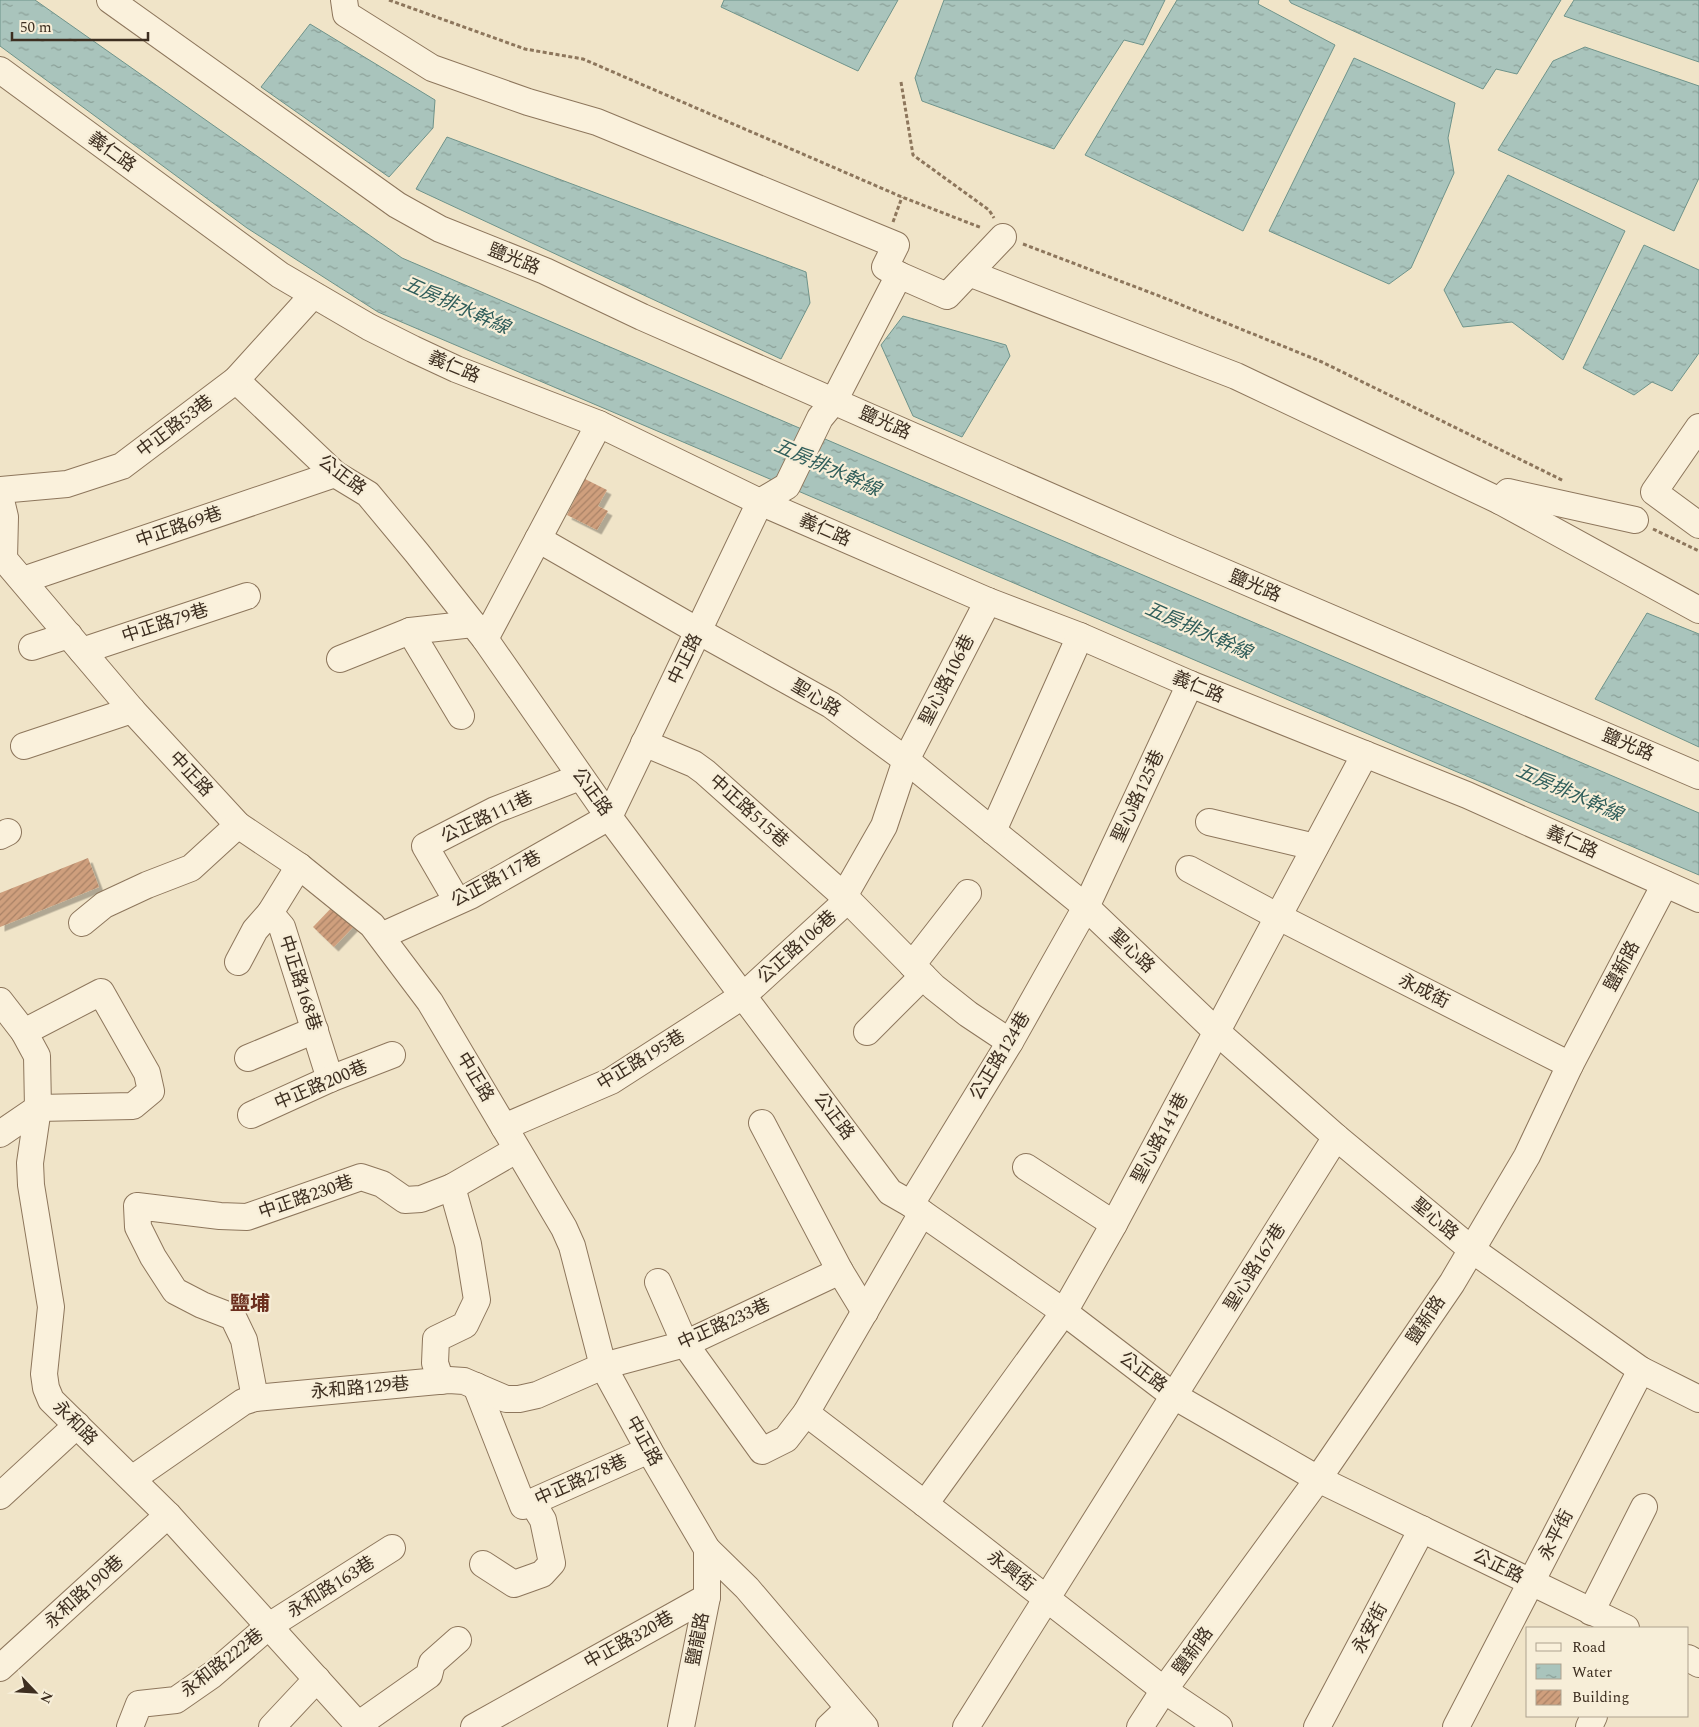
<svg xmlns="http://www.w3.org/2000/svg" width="1699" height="1727" font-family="Spectral,'Noto Sans TC',serif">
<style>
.water{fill:url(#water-ripples);stroke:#6f938a}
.building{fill:url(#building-hatch);filter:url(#shadow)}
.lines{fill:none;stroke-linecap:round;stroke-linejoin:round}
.minor-casing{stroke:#8d765c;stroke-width:28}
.path{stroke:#8d765c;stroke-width:3;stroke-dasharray:4 2.5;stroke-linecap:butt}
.minor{stroke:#faf1dc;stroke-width:26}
.labels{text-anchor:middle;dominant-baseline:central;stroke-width:4.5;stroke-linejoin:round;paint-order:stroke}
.street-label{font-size:18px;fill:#3d2e20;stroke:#f7eed8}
.water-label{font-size:19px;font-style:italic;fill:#2f5d5a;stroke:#f7eed8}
.quarter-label{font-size:20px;font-weight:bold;fill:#6b2e1e;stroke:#f7eed8}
</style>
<defs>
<pattern id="water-ripples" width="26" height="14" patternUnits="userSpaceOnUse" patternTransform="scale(1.25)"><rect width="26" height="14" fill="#a9c4bc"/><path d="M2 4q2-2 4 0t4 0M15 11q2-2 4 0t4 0" fill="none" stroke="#8ba098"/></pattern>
<pattern id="building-hatch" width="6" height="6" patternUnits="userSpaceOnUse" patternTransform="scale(1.25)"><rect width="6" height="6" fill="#cf9f7d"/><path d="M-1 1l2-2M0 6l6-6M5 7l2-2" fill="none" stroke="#a98266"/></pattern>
<filter id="shadow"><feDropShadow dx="4.5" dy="4.5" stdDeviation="0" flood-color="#0004"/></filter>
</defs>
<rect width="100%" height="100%" fill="#f0e4c8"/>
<g class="water">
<path d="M0,0H35L402,258L1699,813V875L378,312L247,228L0,46Z"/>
<path d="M724,0H898L858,71L721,7Z"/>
<path d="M944,0H1165L1143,45L1124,40L1054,149L922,101L915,78Z"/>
<path d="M1177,0H1259L1258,4L1335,45L1243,231L1085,155Z"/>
<path d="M1289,0H1561L1517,74L1496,69L1483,89L1291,3Z"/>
<path d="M1574,0H1699V62L1564,16Z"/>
<path d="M310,24L435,100L433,128L389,177L261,87Z"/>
<path d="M1585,47L1699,86V178L1674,231L1498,150L1553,61Z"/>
<path d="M1354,58L1455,103L1448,138L1454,173L1411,268L1389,284L1269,231Z"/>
<path d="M447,137L806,272L810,303L781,359L416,189Z"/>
<path d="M1508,175L1625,231L1563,360L1512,322L1463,327L1444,290Z"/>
<path d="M1644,245L1699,270V353L1672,391L1652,382L1634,395L1583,368Z"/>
<path d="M903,316L1006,345L1010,356L962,437L913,416L881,345Z"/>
<path d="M1647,613L1699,634V747L1595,699Z"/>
</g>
<g class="building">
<path d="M585,479L607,490L598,506L608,511L597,530L567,515Z"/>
<path d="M88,858L99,887L0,927V893Z"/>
<path d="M336,903L357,923L334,947L313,927Z"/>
</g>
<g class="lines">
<g class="minor-casing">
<g id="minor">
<path d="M110,0L397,205L440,229L545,271L642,317L1170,549L1699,776"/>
<path d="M344,0L346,14L432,68L528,102L597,122L896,245L885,267L899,275"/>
<path d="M0,70L280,275L369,327L413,349L456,369L599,424L760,502L988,601L1080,636L1190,684L1467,795L1699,899"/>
<path d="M969,273L1236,376L1500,501L1699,610"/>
<path d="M236,380L335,474L368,494L417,553L485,639L609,817L890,1192L911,1204L922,1213L1064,1312L1174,1396L1318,1479L1626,1628"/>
<path d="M1699,427L1654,492L1699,525"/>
<path d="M0,490L67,484L122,466L236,380L313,295"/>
<path d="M0,496L5,517L4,559L132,710L238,825L299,866L372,925L430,1002L564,1228L572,1246L603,1366L649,1450L707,1549L747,1588L865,1727"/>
<path d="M1500,501L1508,492L1635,520"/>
<path d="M538,539L698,631L831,705L906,760L1086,907L1217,1032L1336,1137L1471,1249L1641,1370L1699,1399"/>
<path d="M23,580L335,474"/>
<path d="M410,631L461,716"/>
<path d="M485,639L599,424"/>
<path d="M32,647L69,635"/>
<path d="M82,651L247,596"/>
<path d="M340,659L410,631L473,624"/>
<path d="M644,743L694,764L705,772L844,896L934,987L968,1014L1010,1042"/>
<path d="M24,746L132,710"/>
<path d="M1209,822L1315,847"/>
<path d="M993,831L1080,636"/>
<path d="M0,836L8,832"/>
<path d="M299,866L270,913L282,927L330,1079"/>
<path d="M1189,869L1277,916L1570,1065"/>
<path d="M457,901L425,846L495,810L580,777"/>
<path d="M82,923L104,905L147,885L191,868L238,825"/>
<path d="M381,936L470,896L609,817L760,502L787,486L820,418L834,401L899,275L947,296L1003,237"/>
<path d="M238,962L255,930L270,913"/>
<path d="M912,965L968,893"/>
<path d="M0,1001L24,1032L37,1056L38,1108L30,1163L31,1185L51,1307L44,1374L46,1388L51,1400L168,1515L360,1727"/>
<path d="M867,1032L923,976"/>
<path d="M248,1058L315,1030"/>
<path d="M251,1115L330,1079L392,1055"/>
<path d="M762,1123L840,1271L865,1312"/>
<path d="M504,1127L611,1081L698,1025L744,995L840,907L844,896L884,826L906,760L988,601"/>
<path d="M0,1134L38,1108L133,1106L151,1091L147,1073L101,992L24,1032"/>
<path d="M1026,1167L1114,1224"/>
<path d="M911,1204L1010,1042L1086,907L1190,684"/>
<path d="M658,1282L685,1344L762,1451L786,1439L806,1413L922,1213"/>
<path d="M441,1381L435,1363L436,1339L465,1325L477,1300L468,1244L452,1187"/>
<path d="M476,1386L523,1506L649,1450"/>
<path d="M255,1398L244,1340L233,1317L202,1305L175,1291L153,1257L138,1227L137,1206L220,1216L247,1217L361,1177L382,1184L405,1200L421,1199L452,1187L516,1150"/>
<path d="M806,1413L925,1504L1164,1690L1219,1727"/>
<path d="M132,1479L243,1402L255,1398L449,1380L464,1381L506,1399H519L537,1395L603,1366L685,1344L840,1271"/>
<path d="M0,1496L77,1425"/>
<path d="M925,1504L1064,1312L1114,1224L1365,754"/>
<path d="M483,1564L514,1584L542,1574L552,1563L543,1520L532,1502"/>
<path d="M1591,1612L1644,1507"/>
<path d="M1688,1658L1699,1664"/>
<path d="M0,1668L168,1515"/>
<path d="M358,1725L429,1675L432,1663L458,1640"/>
<path d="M130,1727L139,1704L176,1700L212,1675L269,1626L392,1548"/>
<path d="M272,1727L317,1679"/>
<path d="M474,1727L707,1597"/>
<path d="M681,1727L707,1597V1549"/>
<path d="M829,1727L848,1709"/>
<path d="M966,1727L1336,1137"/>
<path d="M1140,1727L1164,1690L1318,1479L1452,1283L1527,1156L1570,1065L1665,884"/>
<path d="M1317,1727L1422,1529"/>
<path d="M1456,1727L1641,1370"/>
<path d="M1589,1727L1594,1716"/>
</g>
</g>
<g class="path">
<path d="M389,0L525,49L583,59L902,197L982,228"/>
<path d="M901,82L913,155L989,210L994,218"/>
<path d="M893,222L902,197"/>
<path d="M1023,244L1162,297L1322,362L1564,481"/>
<path d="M1653,529L1699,551"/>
</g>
<use href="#minor" class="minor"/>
</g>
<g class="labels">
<g class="street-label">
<text transform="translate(112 152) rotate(36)">義仁路</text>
<text transform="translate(514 259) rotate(22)">鹽光路</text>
<text transform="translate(454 367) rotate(23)">義仁路</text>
<text transform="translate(885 423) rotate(24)">鹽光路</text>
<text transform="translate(175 426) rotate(-37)">中正路53巷</text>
<text transform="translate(342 475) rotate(37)">公正路</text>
<text transform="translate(179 527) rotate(-19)">中正路69巷</text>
<text transform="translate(825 530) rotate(24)">義仁路</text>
<text transform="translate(1255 586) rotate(23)">鹽光路</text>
<text transform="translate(165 623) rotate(-18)">中正路79巷</text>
<text transform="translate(685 659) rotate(-64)">中正路</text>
<text transform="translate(947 680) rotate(-63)">聖心路106巷</text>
<text transform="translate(1198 687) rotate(23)">義仁路</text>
<text transform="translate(816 698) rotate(31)">聖心路</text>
<text transform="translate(1628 745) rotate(23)">鹽光路</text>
<text transform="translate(191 774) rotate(47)">中正路</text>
<text transform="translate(592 792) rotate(54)">公正路</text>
<text transform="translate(1138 796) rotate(-65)">聖心路125巷</text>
<text transform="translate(749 811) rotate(42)">中正路515巷</text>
<text transform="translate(487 817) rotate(-25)">公正路111巷</text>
<text transform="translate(1572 842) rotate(24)">義仁路</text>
<text transform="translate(496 879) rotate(-28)">公正路117巷</text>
<text transform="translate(797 947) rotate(-42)">公正路106巷</text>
<text transform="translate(1132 951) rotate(43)">聖心路</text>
<text transform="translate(1622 966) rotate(-62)">鹽新路</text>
<text transform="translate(300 983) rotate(72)">中正路168巷</text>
<text transform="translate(1424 991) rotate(27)">永成街</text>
<text transform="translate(1000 1056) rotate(-59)">公正路124巷</text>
<text transform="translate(641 1060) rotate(-31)">中正路195巷</text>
<text transform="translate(475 1077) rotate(59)">中正路</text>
<text transform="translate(321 1085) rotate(-23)">中正路200巷</text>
<text transform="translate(834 1116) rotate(53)">公正路</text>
<text transform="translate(1160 1138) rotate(-62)">聖心路141巷</text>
<text transform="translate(306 1197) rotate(-19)">中正路230巷</text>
<text transform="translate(1435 1219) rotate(40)">聖心路</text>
<text transform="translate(1255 1267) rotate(-58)">聖心路167巷</text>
<text transform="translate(1426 1320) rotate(-56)">鹽新路</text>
<text transform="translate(724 1324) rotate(-24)">中正路233巷</text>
<text transform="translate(1143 1372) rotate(37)">公正路</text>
<text transform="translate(360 1388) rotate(-5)">永和路129巷</text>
<text transform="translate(75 1423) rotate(45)">永和路</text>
<text transform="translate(644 1441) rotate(61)">中正路</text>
<text transform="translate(581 1480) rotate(-24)">中正路278巷</text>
<text transform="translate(1556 1535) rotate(-63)">永平街</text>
<text transform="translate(1498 1566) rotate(26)">公正路</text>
<text transform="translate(1011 1571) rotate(38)">永興街</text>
<text transform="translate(331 1587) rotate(-32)">永和路163巷</text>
<text transform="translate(84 1592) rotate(-42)">永和路190巷</text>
<text transform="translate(1370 1628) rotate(-62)">永安街</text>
<text transform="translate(698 1639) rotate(-79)">鹽龍路</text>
<text transform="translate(629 1640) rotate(-29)">中正路320巷</text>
<text transform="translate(1193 1651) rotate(-54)">鹽新路</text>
<text transform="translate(222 1663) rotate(-38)">永和路222巷</text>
</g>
<g class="water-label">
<text transform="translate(456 306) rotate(24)">五房排水幹線</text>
<text transform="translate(827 468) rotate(24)">五房排水幹線</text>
<text transform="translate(1198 631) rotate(24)">五房排水幹線</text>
<text transform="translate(1569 793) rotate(24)">五房排水幹線</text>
</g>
<g class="quarter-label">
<text x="250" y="1304">鹽埔</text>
</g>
</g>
<rect x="1526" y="1627" width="162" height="90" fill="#f7eed8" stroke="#ada18e"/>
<rect x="1536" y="1643" width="25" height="8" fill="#faf1dc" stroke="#ada18e"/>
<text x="1572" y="1652" font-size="15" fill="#3d2e20">Road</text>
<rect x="1536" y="1664" width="25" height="15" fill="url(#water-ripples)" stroke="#ada18e"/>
<text x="1572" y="1677" font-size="15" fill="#3d2e20">Water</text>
<rect x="1536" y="1690" width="25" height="15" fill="url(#building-hatch)" stroke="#ada18e"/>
<text x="1572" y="1702" font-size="15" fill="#3d2e20">Building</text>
<g transform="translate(35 1692) rotate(115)" stroke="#f7eed8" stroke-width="4" paint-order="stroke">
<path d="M0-4L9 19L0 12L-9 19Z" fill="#3d2e20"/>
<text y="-8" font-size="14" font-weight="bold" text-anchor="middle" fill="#3d2e20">N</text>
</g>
<path d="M12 32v8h136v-8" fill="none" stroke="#3d2e20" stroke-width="2.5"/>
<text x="20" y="32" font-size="15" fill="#3d2e20" stroke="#f7eed8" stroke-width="4" paint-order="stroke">50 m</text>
</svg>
